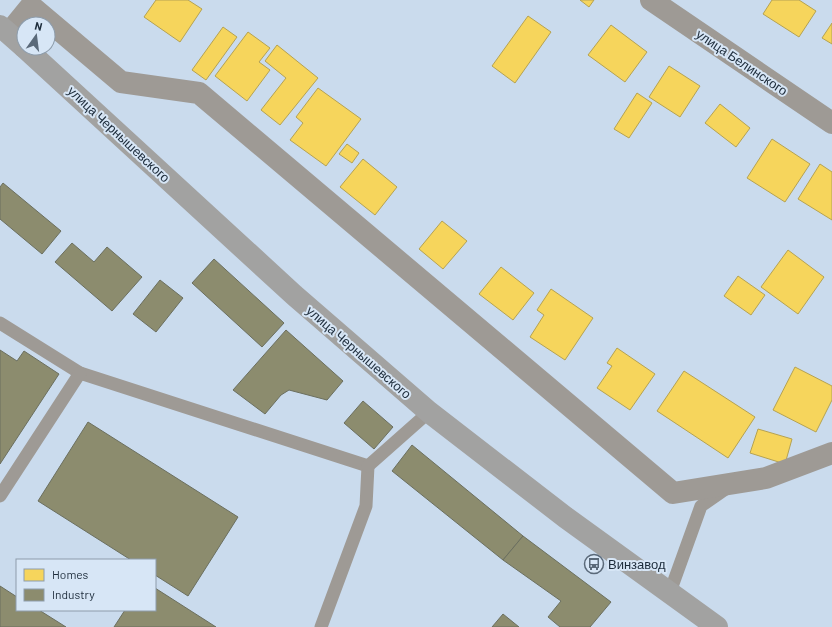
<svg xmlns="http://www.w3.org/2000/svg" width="832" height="627" font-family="Barlow,sans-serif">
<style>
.homes{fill:#f6d55c;stroke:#b5a252}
.industry{fill:#8c8c6e;stroke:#6b6f5f}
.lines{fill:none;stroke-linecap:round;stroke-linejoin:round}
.lane{stroke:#9e9a95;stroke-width:13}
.street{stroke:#9e9a95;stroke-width:22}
.secondary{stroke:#a2a2a1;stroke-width:22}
.labels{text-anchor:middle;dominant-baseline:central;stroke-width:4;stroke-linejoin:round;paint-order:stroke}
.street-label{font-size:13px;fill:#1d2c3b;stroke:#d7e6f6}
.poi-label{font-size:13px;fill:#1d2c3b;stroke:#d7e6f6;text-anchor:start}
</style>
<rect width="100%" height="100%" fill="#cadbed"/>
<g class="homes">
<path d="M156,0H188L202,9L180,42L144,17Z"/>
<path d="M580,0H594L589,7Z"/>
<path d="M772,0H799L816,11L799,37L763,14Z"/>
<path d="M528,16L551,32L515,83L492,66Z"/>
<path d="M832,23V44L822,38Z"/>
<path d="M611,25L647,52L625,82L588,55Z"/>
<path d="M223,27L237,37L206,80L192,70Z"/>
<path d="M248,32L270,48L259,62L270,70L247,101L215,76Z"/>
<path d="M277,45L318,78L280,125L261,110L286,78L265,61Z"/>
<path d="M669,66L700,86L680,117L649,97Z"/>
<path d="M318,88L361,119L326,166L290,140L303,123L296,117Z"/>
<path d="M637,93L652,103L629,138L614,129Z"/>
<path d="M720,104L750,128L736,147L705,123Z"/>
<path d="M772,139L810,164L785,202L747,178Z"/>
<path d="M347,144L359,153L352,163L339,154Z"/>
<path d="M363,159L397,187L375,215L340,187Z"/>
<path d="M820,164L832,172V220L798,199Z"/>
<path d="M442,221L467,241L443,269L419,249Z"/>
<path d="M788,250L824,277L798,314L761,287Z"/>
<path d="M501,267L534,293L513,320L479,294Z"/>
<path d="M738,276L765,295L751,315L724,296Z"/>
<path d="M551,289L593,318L565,360L530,337L544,315L537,310Z"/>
<path d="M617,348L655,374L630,410L597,388L612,366L607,363Z"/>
<path d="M795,367L832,386V400L816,432L773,410Z"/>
<path d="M684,371L755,417L728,458L657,411Z"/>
<path d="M758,429L792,439L785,464L750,453Z"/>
</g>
<g class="industry">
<path d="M3,183L61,231L42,254L0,219V187Z"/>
<path d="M72,243L94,262L107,247L142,277L112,311L55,262Z"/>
<path d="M214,259L284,323L262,347L192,283Z"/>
<path d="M160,280L183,298L156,332L133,314Z"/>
<path d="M286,330L343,381L327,400L289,390L281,395L265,414L233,390Z"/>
<path d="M0,350L17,361L24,351L59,374L0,464Z"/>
<path d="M363,401L393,427L374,449L344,423Z"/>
<path d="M88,422L238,517L188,596L155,575V560H131L38,501Z"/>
<path d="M412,445L523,536L503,560L392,471Z"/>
<path d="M523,536L611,602L590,627H560L548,617L561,601L503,560Z"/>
<path d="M0,586L17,597V610H39L66,627H0Z"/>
<path d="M155,588L216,627H114L125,610H155Z"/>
<path d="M503,614L519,627H492Z"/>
</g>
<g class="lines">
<g class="lane">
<path d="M0,323L80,373L368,466L366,506L321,627"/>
<path d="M368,466L429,412"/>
<path d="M0,496L80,373"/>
<path d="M670,592L701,506L727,488"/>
</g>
<g class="street">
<path d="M651,0L832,123"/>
<path d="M9,33L31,6L121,82L199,93L673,493L766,478L832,453"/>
</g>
<g class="secondary">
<path d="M0,26L24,47"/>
<path d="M25,48L294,295L429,412L565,517L717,627"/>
</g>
</g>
<defs>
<g id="bus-ring" transform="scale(1)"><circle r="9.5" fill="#d7e6f6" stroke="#5a6979" stroke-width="1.5"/><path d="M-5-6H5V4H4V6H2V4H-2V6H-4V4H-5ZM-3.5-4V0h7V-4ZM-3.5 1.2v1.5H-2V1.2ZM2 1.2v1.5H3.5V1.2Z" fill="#5a6979"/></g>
</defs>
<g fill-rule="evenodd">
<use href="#bus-ring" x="594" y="564"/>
</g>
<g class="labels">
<g class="street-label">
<text transform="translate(742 62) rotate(34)">улица Белинского</text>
<text transform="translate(119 134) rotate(43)">улица Чернышевского</text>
<text transform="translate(359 352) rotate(41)">улица Чернышевского</text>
</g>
<g class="poi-label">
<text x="608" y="564">Винзавод</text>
</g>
</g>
<rect x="16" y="559" width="140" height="52" fill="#d7e6f6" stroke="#8d9cab"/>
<rect x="24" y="569" width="20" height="12" fill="#f6d55c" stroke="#8d9cab"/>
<text x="52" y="579" font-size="12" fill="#1d2c3b">Homes</text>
<rect x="24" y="589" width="20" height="12" fill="#8c8c6e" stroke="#8d9cab"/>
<text x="52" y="599" font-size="12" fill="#1d2c3b">Industry</text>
<g transform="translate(36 36) rotate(14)"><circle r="19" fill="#d7e6f6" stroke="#8d9cab"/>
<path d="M0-3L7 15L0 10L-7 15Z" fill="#5a6979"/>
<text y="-6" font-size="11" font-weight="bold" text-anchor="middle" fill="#1d2c3b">N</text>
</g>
</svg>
